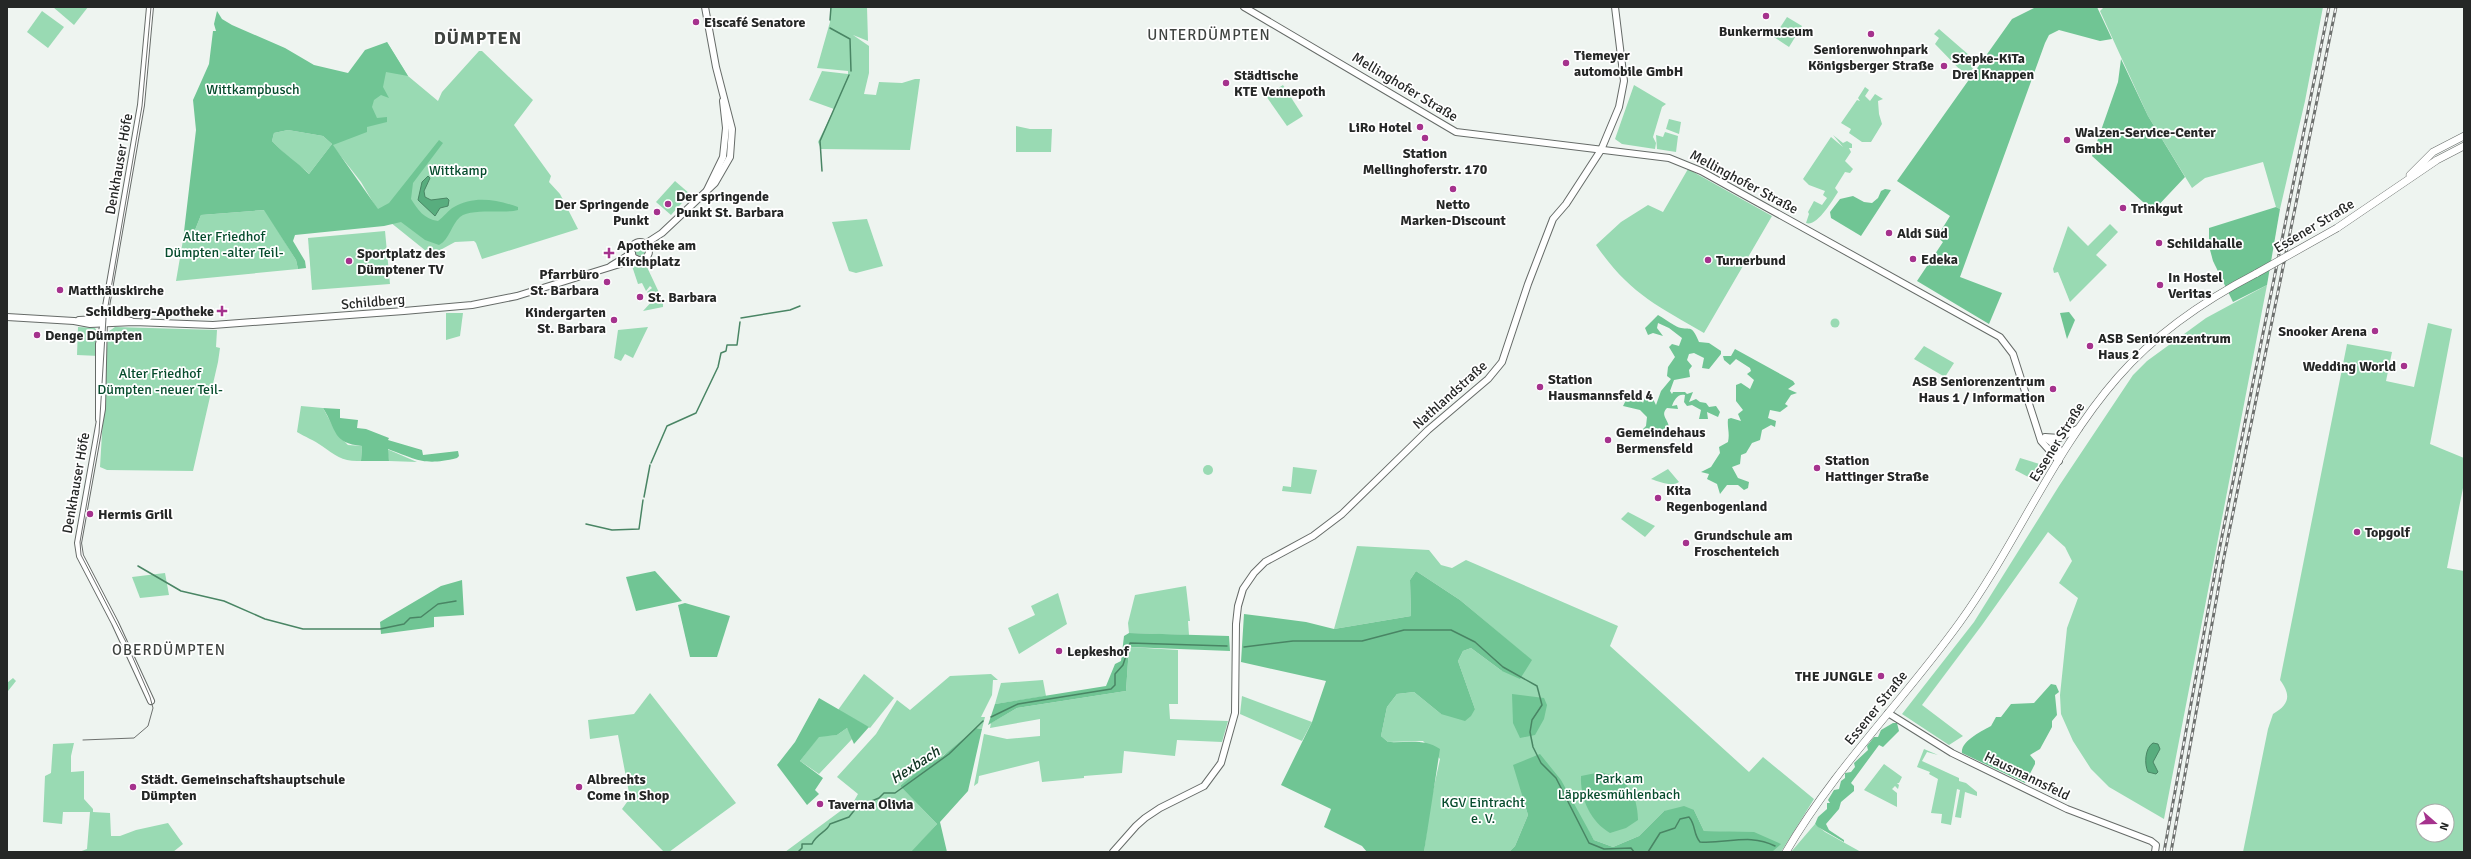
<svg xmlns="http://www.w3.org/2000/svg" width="2471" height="859" font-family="Signika,sans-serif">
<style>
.green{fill:#99dab3;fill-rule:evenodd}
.forest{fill:#70c594;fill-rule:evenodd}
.water{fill:#58ad7e;stroke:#498564}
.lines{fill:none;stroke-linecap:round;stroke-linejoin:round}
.stream{stroke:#498564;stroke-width:1.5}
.secondary-casing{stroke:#666b68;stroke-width:8}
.primary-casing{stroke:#666b68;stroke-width:8}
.secondary{stroke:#fff;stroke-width:6}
.primary{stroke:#fff;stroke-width:7}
.tram{stroke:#6d706e;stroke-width:1}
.rail-casing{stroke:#6d706e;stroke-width:3}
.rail{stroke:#fff;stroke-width:1.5;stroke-dasharray:4.5;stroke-linecap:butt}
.primary-bridge-casing{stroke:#666b68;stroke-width:8;stroke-linecap:butt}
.primary-bridge{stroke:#fff;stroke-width:7}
.poi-dot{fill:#a5328d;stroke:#fff;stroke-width:1.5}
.labels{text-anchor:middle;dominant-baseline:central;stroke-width:3.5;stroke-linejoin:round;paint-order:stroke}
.poi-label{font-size:14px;font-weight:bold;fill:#252726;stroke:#fff;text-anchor:start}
.street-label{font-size:14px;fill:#252726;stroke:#fff}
.park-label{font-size:14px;fill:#064c2d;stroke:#fff}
.neighbourhood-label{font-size:15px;letter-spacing:1px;fill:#3f4340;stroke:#fff}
.water-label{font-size:15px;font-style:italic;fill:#103522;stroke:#fff}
.district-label{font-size:18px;font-weight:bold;letter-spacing:1px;fill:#3f4340;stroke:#fff}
</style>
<rect width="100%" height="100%" fill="#eef4f0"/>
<g class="green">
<path d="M53,7H88L74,25Z"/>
<path d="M830,7H867L868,41L853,35L869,46V73L864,94L876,95L879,82L902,83L915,79H920L910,150L821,149L818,142L834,109L809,100L822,71L848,74V71L817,68L830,22Z"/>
<path d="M2104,7H2323L2305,101L2280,209L2276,207L2263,162L2205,178L2192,188L2148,116L2100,11Z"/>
<path d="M42,11L64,27L48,48L27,32Z"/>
<path d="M1787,17L1802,26L1789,47L1774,37Z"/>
<path d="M1939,29L1977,62L1967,77L1935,44L1939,38L1934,34Z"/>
<path d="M387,42L408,76L438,101L442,92L479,51H482L533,100L514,125L551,176L549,182L560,194L578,229L482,259L476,243L474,241L455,242L431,255L380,214L361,182L332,145Z"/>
<path d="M1283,85L1303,116L1287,126L1266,96Z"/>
<path d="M1634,85L1666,104L1662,107L1653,137L1656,143L1655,149L1622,144L1615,139Z"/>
<path d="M1865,87L1869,90L1865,96L1870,101L1875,94L1883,99L1878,101L1879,114L1882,124L1871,142H1862L1849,133L1851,129L1841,123L1857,100L1860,101L1858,98Z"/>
<path d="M1669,119L1681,122L1679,134L1666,129Z"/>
<path d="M1016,126L1030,129H1052L1051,152H1016Z"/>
<path d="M288,130L323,136L332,144L309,174C303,167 295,164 291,160C285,153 278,148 272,141L274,133Z"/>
<path d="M1665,132L1678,136L1676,152L1657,149L1656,135L1663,137Z"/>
<path d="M1833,135L1843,143L1847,141L1852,144V148H1849L1851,152L1845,161L1853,169L1850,173L1845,172L1835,188L1838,192C1832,201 1817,227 1806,223L1809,214L1808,212L1814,201L1822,205L1827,198L1823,195L1825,191L1809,185L1803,179L1831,137L1843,147Z"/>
<path d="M1688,169L1772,216L1704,333C1656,305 1629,293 1596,245L1621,222L1648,205L1663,212Z"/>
<path d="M675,181L690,194L671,215L656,202Z"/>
<path d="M265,210L296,260L298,269L176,281L183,240L195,230L201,215Z"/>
<path d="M867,219L883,266L856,273L849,271L832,222Z"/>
<path d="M2110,224L2118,232L2096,255L2107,265L2070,302L2058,272L2054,273L2053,269L2068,226L2088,246Z"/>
<path d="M385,231L390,284L312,290L308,238Z"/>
<circle cx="640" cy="251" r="5"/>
<path d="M641,263L646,265L663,301V307L643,311L654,299L647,292L652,288L650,286L646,291L642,283L638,284L632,266Z"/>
<path d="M2267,285L2164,819L2109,787L2091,769L2073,741L2061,714L2060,695L2067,628L2078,598L2059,583L2072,561L2065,547L2048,532L1982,625L1922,705L1963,736L1949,745L1902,714L1974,622L2059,486L2133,375L2147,361L2206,318Z"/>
<path d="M446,313H463L460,336L446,340Z"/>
<circle cx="1835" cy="323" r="4.5"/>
<path d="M2428,323L2452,329L2430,444L2464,458V483L2447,568L2464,571V852H2243L2268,729L2273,714C2290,704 2291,695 2280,680L2281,675L2347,344L2392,352L2386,381L2414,387ZM2423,811H2447V835H2423Z"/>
<path d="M78,327L95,328L98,333L99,356L77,355Z"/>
<path d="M115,327L217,330L216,347L220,348L218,362L193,471L107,470L100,467L108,332Z"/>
<path d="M648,327L633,358L625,354L621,361L614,358L618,330Z"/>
<path d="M1924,346L1954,363L1945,377L1914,359Z"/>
<path d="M301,406L323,408L337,434L348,445L362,446L361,461C343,462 336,456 322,446C314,440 305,437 297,432Z"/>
<path d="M387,449L417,462L389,461Z"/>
<path d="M2020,458L2043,465L2034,480L2015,470Z"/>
<circle cx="1208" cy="470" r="5"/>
<path d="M1293,467L1317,470L1311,494L1282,491L1283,486L1291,487Z"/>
<path d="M1668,469L1679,482C1671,487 1660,482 1651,479Z"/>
<path d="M1628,512L1655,526L1645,537L1621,519Z"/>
<path d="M1357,546L1429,550L1441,565L1452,568L1466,560L1618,626L1610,646L1749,772L1763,757L1814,799L1781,852H1763L1773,851L1729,832L1704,831L1694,810L1664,811L1639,836L1613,847L1594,840L1583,822L1523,798L1528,815L1515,846L1509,852H1424L1430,805L1440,759L1423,741L1388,742L1381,736L1387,707L1397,694L1414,692L1441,714L1475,709L1458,661L1463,651L1471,648L1502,671L1531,660L1460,600L1416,571L1410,580L1411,616L1334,629Z"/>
<path d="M165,573L169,595L140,598L132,577Z"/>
<path d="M1186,586L1190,621H1188L1189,635L1129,633L1128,623L1135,595Z"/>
<path d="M1058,593L1067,624L1019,654L1008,628L1035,615L1031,606Z"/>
<path d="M1129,647L1178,650V704H1169L1170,719L1228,721L1222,742L1177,740L1175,756L1124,751L1122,773L1084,776V778L1042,782L1039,761L979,776L978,783L974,786L984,734L1007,739L1040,736V719L990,728L991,723L1017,708L1126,691Z"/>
<path d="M864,674L894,698L870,728L838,710Z"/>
<path d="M991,674L998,680H993L992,695L981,717H985L982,729L976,728L948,752L900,786L937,824L913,851L785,852L854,801L858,794L837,777L876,734L897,700L910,710L950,676Z"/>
<path d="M13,678L16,681L8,691L7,683Z"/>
<path d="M1043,680L1046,696L995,704L1001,683Z"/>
<path d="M650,693L736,803L669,852H664L622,809L630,798L618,735L590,739L588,720L634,714Z"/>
<path d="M1242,696L1312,722L1302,741L1240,714Z"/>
<path d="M847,728L853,738L819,774L800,761L819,736L837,735Z"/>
<path d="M74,743L71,756V772L84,771V799L93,809V812L110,813L111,836H120L136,830L168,823L183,844L173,852H79L87,849L90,812H63L62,824L43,822L45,776L51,773L53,744Z"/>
<path d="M1924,749L1938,755L1927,752L1922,761L1959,778V781L1966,783L1977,792V796L1965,792L1961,818L1955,817L1960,790L1957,789L1951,825L1941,823L1942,814L1931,813L1938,779L1929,774L1930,772L1917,767Z"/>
<path d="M1884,764L1902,777L1899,783H1897L1899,785L1898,789L1895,786L1892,789L1897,793V807L1864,790Z"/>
<path d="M1815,824L1825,832L1861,852H1791Z"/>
</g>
<g class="forest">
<path d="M2036,7H2097L2112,39L2100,41L2059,30L2049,35L2045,43L1960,277L2002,293L1989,324L1917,281L1943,242L1937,237L1950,216L1897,181L2012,19Z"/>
<path d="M217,11L222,19L232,25L285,48L314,65L348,73L365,50L387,42L408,76L386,72L383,87L389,98L381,95L374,100L372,107L377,118L387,117V122L367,127V132L333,145L378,209L389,203L439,140L443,143L413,183L411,199C418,210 424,219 438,221C444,217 448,210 454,207C474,195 498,200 518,207V210C503,214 472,208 460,217C451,225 450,239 439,245L425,240L401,222L384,226L295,235L293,241L305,261L306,268L298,269L296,260L264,210L201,215L195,230L183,240L196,130L193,100L209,64L213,31H216L214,24ZM288,130L323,136L332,144L309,174C297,162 284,154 272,141L274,133Z"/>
<path d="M2121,59L2148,116L2185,177L2153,211L2092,156L2118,82Z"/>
<path d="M1885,189L1891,190L1861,236L1831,218L1830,212L1840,199L1853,196L1864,202L1872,203L1878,198L1881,191Z"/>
<path d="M2276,207L2280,209L2267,285L2233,302L2213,261L2209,246V228Z"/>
<path d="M2069,312L2075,320L2067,339L2060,313Z"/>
<path d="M1658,315C1664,318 1668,322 1674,325C1689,334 1690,320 1699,342L1709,343L1721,351V354L1709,369L1702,368L1704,358L1694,353L1689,354L1687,360L1692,366L1689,370L1690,377L1674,380L1670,391L1672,394L1673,392H1685L1687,394L1693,392L1689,402L1696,399L1700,402L1706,403L1709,407L1716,406L1720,412L1718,417L1707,412L1708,419H1699L1701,410L1692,405L1687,406L1684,402L1685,395C1678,393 1674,400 1672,406L1677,405L1678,409L1667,408C1660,415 1668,419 1669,427L1665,428L1664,435L1656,433L1649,437L1641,431L1646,426L1647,417L1640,410L1623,406L1628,396L1634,393L1639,396L1643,403L1645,397H1652L1656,405L1661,391L1671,379L1667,376L1668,367L1675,357L1669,347L1672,344L1679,346L1682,338L1669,328L1658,323L1657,328L1663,336L1653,333L1648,335L1645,328Z"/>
<path d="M1735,349L1793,381L1795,384L1788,389L1797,393L1791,395L1785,404L1788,406L1780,412L1770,410L1768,418L1776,421L1775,427L1771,425L1762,430L1760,440L1752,443L1746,453L1741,455L1740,464L1732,467L1738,478L1749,482L1748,488L1744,490L1738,485H1727L1720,494L1717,484L1707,479L1709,474L1701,472L1711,467L1720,453L1719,447L1728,442C1730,433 1727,428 1728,419L1731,418L1741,421L1738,414L1743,410L1736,401V385L1741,383L1750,389L1754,380L1747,374L1751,371L1750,368L1736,359L1730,365L1724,360L1723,356H1731Z"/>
<path d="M323,408L340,409V418L358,420L357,428L366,429L389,438L388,440L422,450L423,455L458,451L459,456L457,458C424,466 418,460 388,449L389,461H361L362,446C332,443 337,430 323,408Z"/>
<path d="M655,571L682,601L636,611L626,577Z"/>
<path d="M1416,571L1460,600L1532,660L1520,679L1502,671L1471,648L1463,651L1458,661L1475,709L1471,716L1465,721L1441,714L1414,692L1397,694L1387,707L1381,736L1388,742C1407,743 1424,738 1440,749L1424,852H1367L1362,846L1324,827L1331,809L1281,785L1312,722L1326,681L1241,662L1244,614L1306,622L1334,629L1411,616L1410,580Z"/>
<path d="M462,580L464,615L434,617V627L381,634L380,622L441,586Z"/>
<path d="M685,603L730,616L717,657H690L678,605Z"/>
<path d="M1129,633L1229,636L1230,651L1129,647L1126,691L1017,708L988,725L995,704L1106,686L1115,664L1121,661L1124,636Z"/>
<path d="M2051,684L2056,685L2059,692L2055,695L2057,715L2052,721V727L2040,749L2030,755L2035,761V764L2025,783L1962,753C1960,741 1984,730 1991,726L1996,717H2001L2011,704L2034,703Z"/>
<path d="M1512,694L1544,698L1547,705L1544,719L1535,735L1520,738L1513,723Z"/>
<path d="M819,698L869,727L854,744L847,728L837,735L819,737L800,761L823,778L815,790L819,794L807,805L777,765L795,742Z"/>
<path d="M1893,723H1897L1899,731L1883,747L1879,745L1851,783L1854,786V791L1841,802L1839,809L1826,824L1829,830L1844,840V842L1818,827L1815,824L1818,817L1827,809V803H1830L1828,800L1834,790L1839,789L1841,781L1845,778V773L1851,772L1855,767L1854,763L1868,750L1867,746L1874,737H1878L1881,730Z"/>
<path d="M976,728L982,729L968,791L940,822L947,852H911L937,824L900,786L921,769L943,756Z"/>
<path d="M1540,754L1561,780L1594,840L1613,847L1639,836L1664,811L1684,806L1694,810L1704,831L1754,832L1781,844L1773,851L1763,852H1509L1515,846L1528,815L1513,765Z"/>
<path d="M1601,772C1628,779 1637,793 1638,820L1626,828L1610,833C1591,822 1580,799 1581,776Z"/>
</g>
<g class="water">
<path d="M428,176L430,178L424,191L425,197L431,200L447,198L449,200L448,206L440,208L435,216L418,200L422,182Z"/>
<path d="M2153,743L2158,744L2160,749L2153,762L2158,772L2156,774L2148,772C2144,764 2145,748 2153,743Z"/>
</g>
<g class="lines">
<g class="stream">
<path d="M830,20L831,7"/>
<path d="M830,28L850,39L851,71"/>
<path d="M822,171L820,141L849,75"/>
<path d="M741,318L790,310L800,306"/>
<path d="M651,463L667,426L696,413L718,367L721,353L726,351L727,345H737L740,322"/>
<path d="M644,497L650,465"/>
<path d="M586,524L612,530L639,529L643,500"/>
<path d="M138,566L181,591L224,601L265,619L303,629H380L404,624L410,618L421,617L438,604L456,601"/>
<path d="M1244,647L1293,641H1362L1404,630H1451L1475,642L1503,667L1537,686L1542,705L1532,720L1530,732L1533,747L1541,763L1556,778L1589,843L1604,849L1631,848L1634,852"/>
<path d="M991,717L1018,704L1111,689L1115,685V674L1123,665L1130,643L1227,646"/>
<path d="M798,852L802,848V844H812C816,834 827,832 830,824L849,817L857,807L879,798L884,793H895L949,754L983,721"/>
<path d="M1648,852L1660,833L1675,828L1680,819L1689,817C1696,825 1693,834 1700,842C1727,844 1750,833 1775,846"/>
</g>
<g class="secondary-casing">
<g id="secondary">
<path d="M150,7L141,105L104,318L102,409L78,543L80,556L115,623L151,701"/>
<path d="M1244,7L1456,132L1669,158L1701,171L2000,337L2013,354L2041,441L2059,461V449L2046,438"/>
<path d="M707,190L723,157L726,128L723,101"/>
<circle cx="640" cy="251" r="9"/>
<path d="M645,244L662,233L715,183L730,157L732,129L716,67L705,7"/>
<path d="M611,266L632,253"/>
<path d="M7,317L74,321L90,324L134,322L213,325L404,311L472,305L517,296L636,259"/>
<path d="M79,320L116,318L131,321"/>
<path d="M99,419V344L103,327"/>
<path d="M2045,437L2060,438L2079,428"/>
<path d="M1888,713L1952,753L2067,809L2151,841L2156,845L2155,852"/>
<path d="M1113,852L1136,826L1145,818L1160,808L1204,786L1221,763L1235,713L1236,624L1238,606L1243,589L1254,573L1265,562L1313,536L1342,514L1428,430L1488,379L1502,362L1528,284L1553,219L1566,204L1601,150L1619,107L1624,81L1615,7"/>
</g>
</g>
<g class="primary-casing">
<g id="primary">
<path d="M2410,175L2433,152L2464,136"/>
<path d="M2337,228L2437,160L2464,146"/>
<path d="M1786,852C1834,769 1904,700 1960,622C2017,543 2054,450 2118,377C2157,332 2205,300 2257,273"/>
</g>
</g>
<use href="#secondary" class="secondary"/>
<use href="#primary" class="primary"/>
<path class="tram" d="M83,740L134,738L148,726L153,708L150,697L126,642L81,555L80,542L99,433L106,318L142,106L151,7"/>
<g class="rail-casing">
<g id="rail">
<path d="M2164,852L2218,556L2329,7"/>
<path d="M2171,852L2224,557L2336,7"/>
</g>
</g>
<use href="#rail" class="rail"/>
<g class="primary-bridge-casing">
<path id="primary-bridge" d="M2257,273L2337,228"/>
</g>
<use href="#primary-bridge" class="primary-bridge"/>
</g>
<g class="poi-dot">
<circle cx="1766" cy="16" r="4"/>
<circle cx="696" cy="22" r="4"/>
<circle cx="1871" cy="34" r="4"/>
<circle cx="1566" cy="63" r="4"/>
<circle cx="1944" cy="66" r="4"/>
<circle cx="1226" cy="83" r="4"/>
<circle cx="1420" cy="127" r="4"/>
<circle cx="1425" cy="138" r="4"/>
<circle cx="2067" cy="140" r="4"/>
<circle cx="1453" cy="189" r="4"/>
<circle cx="668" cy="204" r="4"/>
<circle cx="2123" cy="208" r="4"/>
<circle cx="657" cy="212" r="4"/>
<circle cx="1889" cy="233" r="4"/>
<circle cx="2159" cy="243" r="4"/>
<path d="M607 247h4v4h4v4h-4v4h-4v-4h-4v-4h4z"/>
<circle cx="1913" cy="259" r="4"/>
<circle cx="1708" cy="260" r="4"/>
<circle cx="349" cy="261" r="4"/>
<circle cx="607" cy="282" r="4"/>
<circle cx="2160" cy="285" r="4"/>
<circle cx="60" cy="290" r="4"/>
<circle cx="640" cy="297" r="4"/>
<path d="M220 305h4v4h4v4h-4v4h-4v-4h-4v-4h4z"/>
<circle cx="614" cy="320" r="4"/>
<circle cx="2375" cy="331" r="4"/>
<circle cx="37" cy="335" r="4"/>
<circle cx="2090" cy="346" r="4"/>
<circle cx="2404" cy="366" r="4"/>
<circle cx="1540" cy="387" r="4"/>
<circle cx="2053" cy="389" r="4"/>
<circle cx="1608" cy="440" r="4"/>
<circle cx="1817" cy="468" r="4"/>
<circle cx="1658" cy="498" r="4"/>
<circle cx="90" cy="514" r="4"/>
<circle cx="2357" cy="532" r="4"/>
<circle cx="1686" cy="543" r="4"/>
<circle cx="1059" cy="651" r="4"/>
<circle cx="1881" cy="676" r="4"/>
<circle cx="133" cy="787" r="4"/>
<circle cx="579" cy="787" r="4"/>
<circle cx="820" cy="804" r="4"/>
</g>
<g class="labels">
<g class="poi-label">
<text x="704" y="22">Eiscafé Senatore</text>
<text x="1766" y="31" text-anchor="middle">Bunkermuseum</text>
<text x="1871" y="49" text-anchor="middle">Seniorenwohnpark<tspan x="1871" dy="16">Königsberger Straße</tspan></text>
<text x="1574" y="55">Tiemeyer<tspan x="1574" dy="16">automobile GmbH</tspan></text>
<text x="1952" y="58">Stepke-KiTa<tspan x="1952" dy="16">Drei Knappen</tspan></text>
<text x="1234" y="75">Städtische<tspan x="1234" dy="16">KTE Vennepoth</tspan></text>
<text x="1412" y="127" text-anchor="end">LiRo Hotel</text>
<text x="2075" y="132">Walzen-Service-Center<tspan x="2075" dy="16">GmbH</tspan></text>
<text x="1425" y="153" text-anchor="middle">Station<tspan x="1425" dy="16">Mellinghoferstr. 170</tspan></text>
<text x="676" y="196">Der springende<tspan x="676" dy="16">Punkt St. Barbara</tspan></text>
<text x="649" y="204" text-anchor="end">Der Springende<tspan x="649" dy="16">Punkt</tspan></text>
<text x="1453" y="204" text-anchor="middle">Netto<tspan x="1453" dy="16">Marken-Discount</tspan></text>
<text x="2131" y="208">Trinkgut</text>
<text x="1897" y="233">Aldi Süd</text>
<text x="2167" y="243">Schildahalle</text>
<text x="617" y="245">Apotheke am<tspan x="617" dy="16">Kirchplatz</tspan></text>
<text x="357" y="253">Sportplatz des<tspan x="357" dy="16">Dümptener TV</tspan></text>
<text x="1921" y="259">Edeka</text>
<text x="1716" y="260">Turnerbund</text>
<text x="599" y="274" text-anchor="end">Pfarrbüro<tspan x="599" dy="16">St. Barbara</tspan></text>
<text x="2168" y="277">In Hostel<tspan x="2168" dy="16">Veritas</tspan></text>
<text x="68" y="290">Matthäuskirche</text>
<text x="648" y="297">St. Barbara</text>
<text x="214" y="311" text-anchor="end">Schildberg-Apotheke</text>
<text x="606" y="312" text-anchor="end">Kindergarten<tspan x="606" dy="16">St. Barbara</tspan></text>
<text x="2367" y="331" text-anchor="end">Snooker Arena</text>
<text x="45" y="335">Denge Dümpten</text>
<text x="2098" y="338">ASB Seniorenzentrum<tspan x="2098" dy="16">Haus 2</tspan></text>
<text x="2396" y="366" text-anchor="end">Wedding World</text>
<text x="1548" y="379">Station<tspan x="1548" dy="16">Hausmannsfeld 4</tspan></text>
<text x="2045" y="381" text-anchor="end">ASB Seniorenzentrum<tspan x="2045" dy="16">Haus 1 / Information</tspan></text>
<text x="1616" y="432">Gemeindehaus<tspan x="1616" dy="16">Bermensfeld</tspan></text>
<text x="1825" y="460">Station<tspan x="1825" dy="16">Hattinger Straße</tspan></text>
<text x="1666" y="490">Kita<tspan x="1666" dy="16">Regenbogenland</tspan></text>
<text x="98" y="514">Hermis Grill</text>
<text x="2365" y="532">Topgolf</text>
<text x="1694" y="535">Grundschule am<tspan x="1694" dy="16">Froschenteich</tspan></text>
<text x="1067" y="651">Lepkeshof</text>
<text x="1873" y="676" text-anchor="end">THE JUNGLE</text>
<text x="141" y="779">Städt. Gemeinschaftshauptschule<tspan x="141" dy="16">Dümpten</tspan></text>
<text x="587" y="779">Albrechts<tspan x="587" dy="16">Come in Shop</tspan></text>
<text x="828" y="804">Taverna Olivia</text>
</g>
<g class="street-label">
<text transform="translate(1405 87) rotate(31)">Mellinghofer Straße</text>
<text transform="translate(119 164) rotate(-80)">Denkhauser Höfe</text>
<text transform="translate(1744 182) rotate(28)">Mellinghofer Straße</text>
<text transform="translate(2314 226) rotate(-31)">Essener Straße</text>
<text transform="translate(373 302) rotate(-5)">Schildberg</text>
<text transform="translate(1450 395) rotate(-42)">Nathlandstraße</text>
<text transform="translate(2057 442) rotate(-58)">Essener Straße</text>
<text transform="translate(76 483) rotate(-80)">Denkhauser Höfe</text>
<text transform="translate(1876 708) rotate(-51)">Essener Straße</text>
<text transform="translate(2027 776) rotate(26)">Hausmannsfeld</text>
</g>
<g class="park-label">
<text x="253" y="89">Wittkampbusch</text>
<text x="458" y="170">Wittkamp</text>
<text x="224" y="236">Alter Friedhof<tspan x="224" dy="16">Dümpten -alter Teil-</tspan></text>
<text x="160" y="373">Alter Friedhof<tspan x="160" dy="16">Dümpten -neuer Teil-</tspan></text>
<text x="1619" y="778">Park am<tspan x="1619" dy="16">Läppkesmühlenbach</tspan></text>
<text x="1483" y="802">KGV Eintracht<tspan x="1483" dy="16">e. V.</tspan></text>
</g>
<g class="neighbourhood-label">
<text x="1209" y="35">UNTERDÜMPTEN</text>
<text x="169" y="650">OBERDÜMPTEN</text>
</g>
<g class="water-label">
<text transform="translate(915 765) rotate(-33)">Hexbach</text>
</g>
<g class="district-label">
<text x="478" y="38">DÜMPTEN</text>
</g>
</g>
<rect width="2471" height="859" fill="none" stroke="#252726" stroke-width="16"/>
<g transform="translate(2435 823) rotate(110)"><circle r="19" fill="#ffffff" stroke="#a8a9a8"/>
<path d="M0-3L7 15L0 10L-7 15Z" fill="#a5328d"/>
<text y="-6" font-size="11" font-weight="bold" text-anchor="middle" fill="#252726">N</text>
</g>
</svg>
